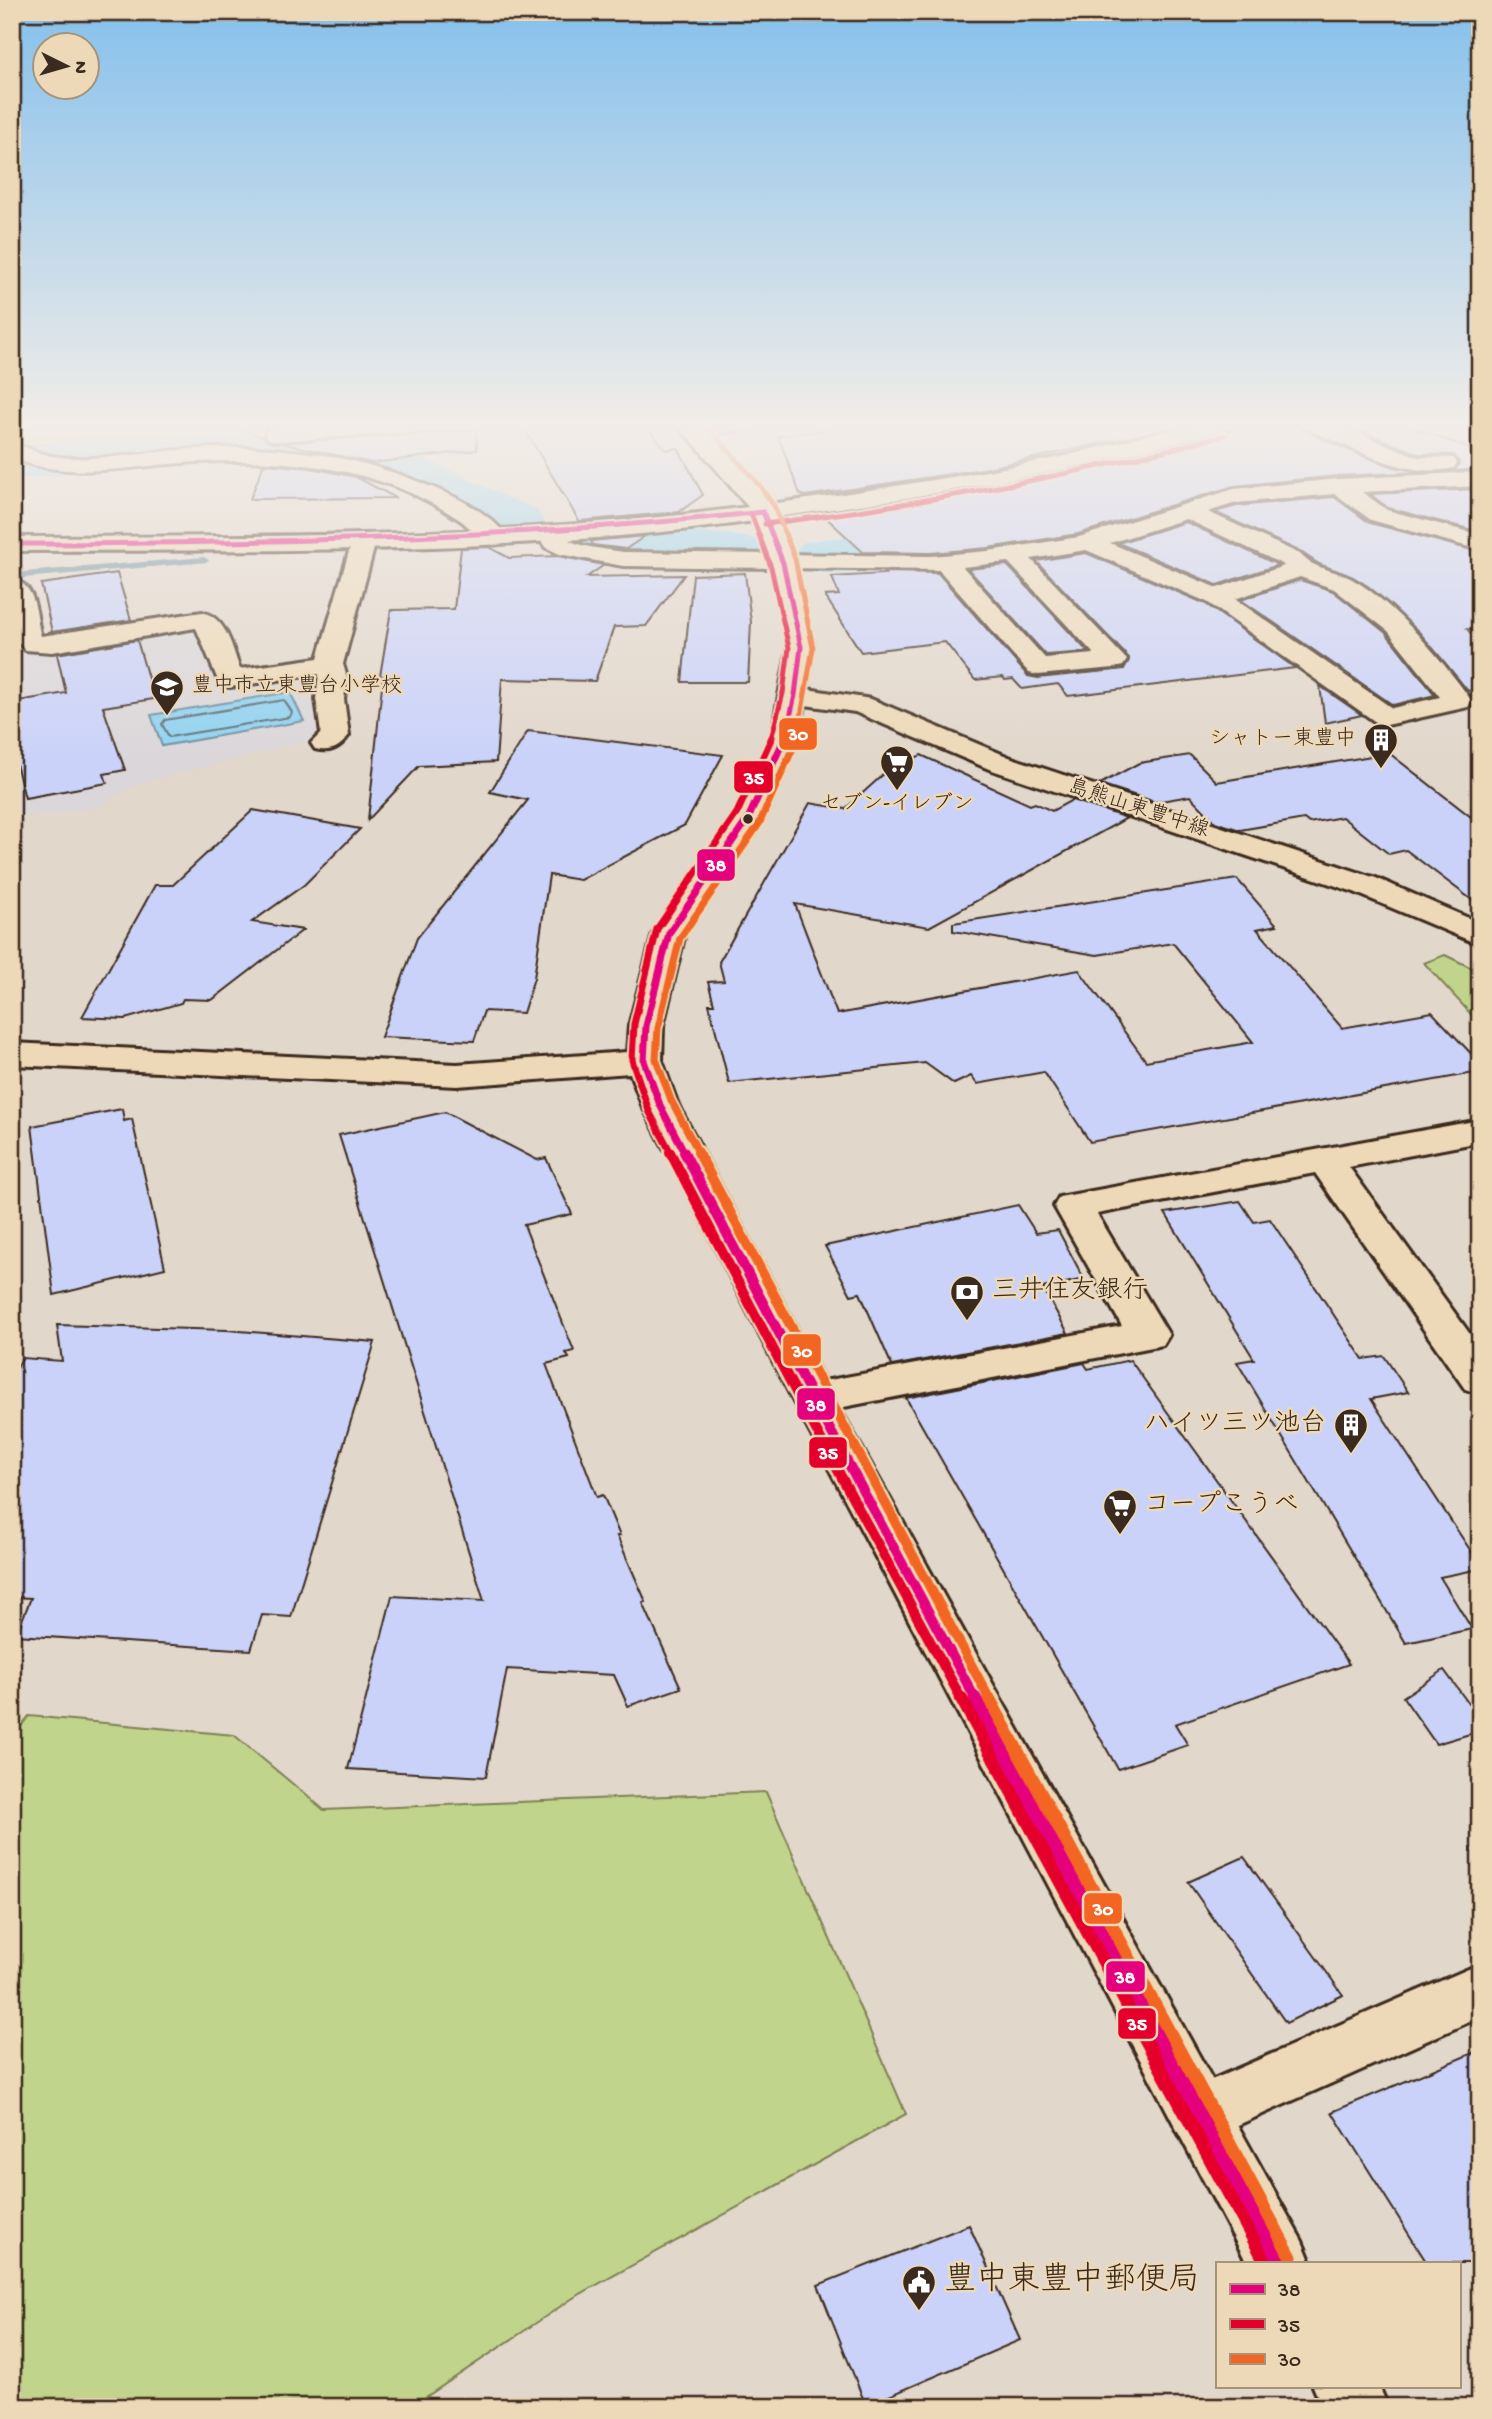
<svg xmlns="http://www.w3.org/2000/svg" width="1492" height="2419" font-family="'Gochi Hand','Klee One',sans-serif">
<style>
.built{fill:#dbd6d9}
.green{fill:#c0d58b;stroke:#7e8054;stroke-width:2}
.water{fill:#90d2f1;stroke:#6e8f9d;stroke-width:2}
.lines{fill:none;stroke-linecap:round;stroke-linejoin:round}
.shore{stroke:#5d6d72;stroke-width:2}
.stream{fill:#6e8f9d;fill-rule:evenodd}
.river{fill:#90d2f1;fill-rule:evenodd}
.building{fill:#cad2fa;stroke:#3b2a1e;stroke-width:2}
.minor-casing{stroke:#3b2a1e;stroke-width:6}
.tertiary-casing{stroke:#3b2a1e;stroke-width:6}
.minor{fill:#edd9b7;fill-rule:evenodd}
.tertiary{fill:#edd9b7;fill-rule:evenodd}
.bus-1-far3-casing{stroke:#edd9b7;stroke-width:9}
.bus-1-far2-casing{stroke:#edd9b7;stroke-width:11}
.bus-1-far1-casing{stroke:#edd9b7;stroke-width:15}
.bus-1-casing{stroke:#edd9b7;stroke-width:18}
.bus-2-far3-casing{stroke:#edd9b7;stroke-width:9}
.bus-2-far2-casing{stroke:#edd9b7;stroke-width:11}
.bus-2-far1-casing{stroke:#edd9b7;stroke-width:15}
.bus-2-casing{stroke:#edd9b7;stroke-width:18}
.bus-3-far3-casing{stroke:#edd9b7;stroke-width:9}
.bus-3-far2-casing{stroke:#edd9b7;stroke-width:11}
.bus-3-far1-casing{stroke:#edd9b7;stroke-width:15}
.bus-3-casing{stroke:#edd9b7;stroke-width:18}
.bus-1-far3{stroke:#e5007d;stroke-width:5}
.bus-1-far2{stroke:#e5007d;stroke-width:7}
.bus-1-far1{stroke:#e5007d;stroke-width:10}
.bus-1{stroke:#e5007d;stroke-width:13}
.bus-2-far3{stroke:#e4002b;stroke-width:5}
.bus-2-far2{stroke:#e4002b;stroke-width:7}
.bus-2-far1{stroke:#e4002b;stroke-width:10}
.bus-2{stroke:#e4002b;stroke-width:13}
.bus-3-far3{stroke:#f26522;stroke-width:5}
.bus-3-far2{stroke:#f26522;stroke-width:7}
.bus-3-far1{stroke:#f26522;stroke-width:10}
.bus-3{stroke:#f26522;stroke-width:13}
.bus-dot{fill:#3b2a1e;stroke:#edd9b7;stroke-width:2.5}
.labels{text-anchor:middle;dominant-baseline:central;stroke-width:5;stroke-linejoin:round;paint-order:stroke}
.far-poi-label{font-size:21px;fill:#3b2a1e;stroke:#edd9b7;text-anchor:start}
.far-street-label{font-size:21px;fill:#3b2a1e;stroke:#edd9b7}
.poi-label{font-size:26px;fill:#3b2a1e;stroke:#edd9b7;text-anchor:start}
.near-poi-label{font-size:32px;fill:#3b2a1e;stroke:#edd9b7;text-anchor:start}
.line-badge{stroke:#edd9b7;stroke-width:2.5}
.badge-label{font-size:19px;text-anchor:middle;font-weight:bold;fill:#fff}
</style>
<rect width="100%" height="100%" fill="#e2d7cb"/>
<filter id="ink" filterUnits="userSpaceOnUse"><feTurbulence type="fractalNoise" baseFrequency=".0143" numOctaves="2"/><feDisplacementMap in="SourceGraphic" scale="14" xChannelSelector="R" yChannelSelector="G"/><feConvolveMatrix kernelMatrix="1 2 1 2 8 2 1 2 1" color-interpolation-filters="sRGB"/></filter>
<g filter="url(#ink)">
<path class="built" d="M189,627L199,630L222,685L310,672L321,676L325,732L309,741L139,783L97,807L54,815L12,816V631L18,655Z"/>
<g class="green">
<path d="M55,423H202L223,425L216,434L12,447V433Z"/>
<path d="M1445,955L1480,972V1024L1424,963Z"/>
<path d="M29,1716L234,1735L324,1810L766,1792L906,2114L573,2298L411,2407H12V1737Z"/>
</g>
<path class="water" d="M290,692L304,721L162,746L151,715Z"/>
<g class="lines">
<path class="shore" d="M284,700L292,712L290,717L169,737L162,724L165,720Z"/>
<path class="stream" d="M204,557L209,560L208,562L12,579V573Z"/>
<g class="river">
<path d="M243,429C302,431 362,435 418,456C458,472 495,494 536,509L544,521L536,533C530,535 522,538 515,538C479,537 415,493 378,479C278,440 118,469 12,480V448L150,434Z"/>
<path d="M1480,454V486L1313,495L1214,508L1110,544L1072,554L1010,565L885,573H823L802,567L794,555L802,543C833,535 866,538 898,537C946,536 993,533 1041,525C1101,516 1155,486 1214,474C1301,458 1391,458 1480,454Z"/>
<path d="M603,528C654,535 708,527 759,540L767,552L759,564C710,576 631,569 582,557L574,545L582,533Z"/>
</g>
</g>
<g class="building">
<path d="M243,423H295L267,426L263,433L264,437L242,429Z"/>
<path d="M521,423H643L666,450L678,448L703,495L679,512L579,521Z"/>
<path d="M876,423H1194L983,469L805,496L800,494L778,436Z"/>
<path d="M1234,423H1300L1303,430L1358,454L1397,468L1422,472L1338,476L1234,486L1078,534L988,548L931,553L863,552L821,513L1062,472L1231,431Z"/>
<path d="M1340,423H1400L1480,452V469L1454,471L1459,464L1454,455L1419,454Z"/>
<path d="M476,429L477,450L372,463L281,443Z"/>
<path d="M264,464L311,468L356,477L396,498L250,499Z"/>
<path d="M1480,489V532L1388,508L1370,494Z"/>
<path d="M1334,497L1370,523L1480,552V629H1467L1480,644V688L1468,691L1419,632L1369,587L1353,577L1319,564L1301,552L1215,512L1237,506Z"/>
<path d="M1186,522L1278,565L1217,585L1118,543Z"/>
<path d="M645,536L626,549L593,545L591,541Z"/>
<path d="M489,547L509,558L558,556L604,565L587,577L684,575L646,626L614,627L595,681L502,679L496,762L419,766L368,820L383,676H380L391,610L454,609L461,548Z"/>
<path d="M1086,553L1206,604L1295,668L1068,696L1058,684L1022,689L1013,679L1005,680L1003,677L975,680L945,642L861,652L825,596L839,595L832,577L885,574L883,572L938,573L1028,676L1038,678L1124,669L1129,658L1036,561Z"/>
<path d="M1007,565L1088,652L1046,655L968,569Z"/>
<path d="M117,573L131,620L52,632L41,584Z"/>
<path d="M745,573L751,622L748,682H682L693,575Z"/>
<path d="M1300,580L1333,591L1386,633L1435,695L1393,705L1241,600Z"/>
<path d="M137,640L154,699L103,707L125,770L104,774L107,783L25,798L12,749V702L66,693L57,654Z"/>
<path d="M1320,686L1362,715L1325,723Z"/>
<path d="M528,731L723,755L685,825L580,880L549,875L534,978L523,1013L484,1011L474,1041L381,1037L417,938L528,800L490,792Z"/>
<path d="M1389,753L1480,824V906L1406,850L1389,854L1342,817L1309,823L1304,819L1240,830L1215,822L1190,796L1155,802L1100,784L1139,763L1190,755L1217,782Z"/>
<path d="M921,755L1030,805L1035,803L1052,811L1072,800L1127,818L929,927L795,904L837,1014L1079,970L1146,1061L1253,1042L1173,943L1097,955L953,931V923L1237,879L1277,925L1257,929L1342,1028L1432,1012L1480,1063V1072L1090,1142L1044,1072L977,1084L971,1076L954,1084L925,1063L729,1083L709,1004H714L708,982L724,981L719,962L810,803L845,809L887,771Z"/>
<path d="M253,810L360,829L304,885L252,922L303,930L212,1000L183,999L181,1003L125,1019L82,1017L155,885H173Z"/>
<path d="M122,1109L124,1121L132,1119L165,1268L54,1295L32,1126Z"/>
<path d="M445,1112L537,1160L546,1158L572,1214L524,1225L574,1351L566,1353L569,1358L546,1364L597,1497L603,1495L620,1536H617L646,1602L643,1603L681,1688L628,1706L614,1675L507,1669L486,1777L348,1769L392,1596L484,1601L339,1135Z"/>
<path d="M1240,1201L1254,1222L1270,1219L1363,1359L1384,1356L1408,1392L1371,1399L1480,1565V1569L1440,1577L1472,1629L1406,1643L1237,1362L1254,1359L1165,1213Z"/>
<path d="M1018,1205L1036,1233L1058,1230L1084,1279L1043,1288L1068,1333L892,1366L860,1293L851,1295L825,1246Z"/>
<path d="M57,1325L227,1330L375,1342L291,1617L262,1615L251,1650L16,1635L31,1598L12,1597V1378L22,1358L62,1361Z"/>
<path d="M1130,1360L1349,1664L1175,1724L1188,1745L1118,1769L906,1398L1084,1363L1088,1369Z"/>
<path d="M1444,1670L1480,1719V1731L1436,1744L1403,1697Z"/>
<path d="M1244,1857L1343,1995L1286,2023L1188,1882Z"/>
<path d="M1480,2050V2263H1427L1332,2112Z"/>
<path d="M969,2225L1020,2340L866,2406L818,2285Z"/>
</g>
<g class="lines">
<g class="minor-casing">
<g id="minor">
<path d="M348,423H476L474,428L466,429L276,441L268,439L265,434L268,429L276,427Z"/>
<path d="M760,423L758,428L750,429L693,436L685,435L682,430L685,425L695,423Z"/>
<path d="M1302,423H1332L1418,457L1454,458L1457,463L1454,468C1406,480 1349,445 1304,428Z"/>
<path d="M17,445C29,448 40,454 52,456C99,463 148,451 195,449C277,444 354,454 429,486C457,497 491,513 508,538L504,543C499,544 494,546 489,543C479,539 470,527 460,520C436,504 407,490 379,481C319,462 258,459 196,462C134,465 72,482 12,458V447Z"/>
<path d="M1480,472V486L1362,492L1387,510L1480,535V550L1371,520L1335,494L1236,503L1208,512L1300,554C1314,570 1334,569 1352,579C1394,602 1444,662 1472,701L1468,707L1387,725L1377,723L1207,602L1086,550L1031,559L1127,660L1123,666L1114,668L1038,675L1029,673L939,570L623,566L559,554L545,547L537,535L541,530H557C570,548 602,548 623,552L931,556L988,551L1079,537L1234,489L1338,479ZM1186,519L1282,564L1284,566L1217,588L1110,543ZM1008,562L1094,654L1045,658L963,567ZM1300,577L1334,589L1388,631L1440,697L1392,708L1235,599Z"/>
<path d="M364,534L372,536L376,541L343,664L347,678L344,699L349,735C340,748 330,753 315,749L311,743L321,733L316,699L319,674L230,687L220,685L196,628L52,652L25,650L15,637L12,624V579C38,585 35,615 41,636L202,612C227,618 232,648 240,669L318,658L352,541L356,536Z"/>
<path d="M1480,1120V1142L1349,1167L1480,1348V1394L1465,1389L1315,1173L1097,1214L1169,1335L1163,1345L813,1413L798,1409L792,1398L798,1387L813,1383L1122,1326L1054,1206L1059,1197Z"/>
<path d="M1480,1964V2017L1200,2142L1179,2134L1171,2114L1179,2094Z"/>
</g>
</g>
<g class="tertiary-casing">
<g id="tertiary">
<path d="M677,423H699L759,489L770,504C865,491 960,477 1055,458C1113,446 1173,423 1232,423L1230,428C1081,471 929,496 777,517L795,563L814,647L807,689L871,699L1009,757L1376,878L1480,923V945L1354,892L989,769L855,712L805,705L799,738L763,819L685,933L663,1026L662,1061L678,1105L834,1398L1302,2241L1311,2263H1247L792,1398L642,1105L630,1073L457,1086L12,1065V1043L457,1064L627,1052L629,1026L653,933L733,819L771,738L788,647L771,563L755,521C509,555 260,550 12,551V537C258,536 504,539 748,507Z"/>
<path d="M1313,2386H1379L1388,2407H1322Z"/>
</g>
</g>
<use href="#minor" class="minor"/>
<use href="#tertiary" class="tertiary"/>
<g class="bus-1-far3-casing">
<g id="bus-1-far3">
<path d="M763,512L783,563L801,647L795,695L785,739"/>
<path d="M12,544C263,543 513,539 763,512"/>
</g>
</g>
<g class="bus-1-far2-casing">
<path id="bus-1-far2" d="M685,1153L660,1105L644,1061L646,1026L669,933L748,819L785,737"/>
</g>
<g class="bus-1-far1-casing">
<path id="bus-1-far1" d="M684,1152L813,1398L976,1700"/>
</g>
<g class="bus-1-casing">
<path id="bus-1" d="M975,1698L1280,2263"/>
</g>
<g class="bus-2-far3-casing">
<g id="bus-2-far3">
<path d="M752,516L771,567L789,648L783,693L771,739"/>
<path d="M765,524C921,504 1074,476 1225,435"/>
</g>
</g>
<g class="bus-2-far2-casing">
<path id="bus-2-far2" d="M671,1153L649,1111L632,1060L634,1024L657,929L737,813L772,737"/>
</g>
<g class="bus-2-far1-casing">
<path id="bus-2-far1" d="M670,1152L802,1404L962,1700"/>
</g>
<g class="bus-2-casing">
<path id="bus-2" d="M961,1698L1266,2263"/>
</g>
<g class="bus-3-far3-casing">
<path id="bus-3-far3" d="M704,423L760,486L774,506L795,559L813,648L797,739"/>
</g>
<g class="bus-3-far2-casing">
<path id="bus-3-far2" d="M699,1153L671,1100L656,1059L658,1028L680,938L759,824L798,737"/>
</g>
<g class="bus-3-far1-casing">
<path id="bus-3-far1" d="M698,1152L990,1700"/>
</g>
<g class="bus-3-casing">
<path id="bus-3" d="M989,1698L1291,2257"/>
</g>
<use href="#bus-1-far3" class="bus-1-far3"/>
<use href="#bus-1-far2" class="bus-1-far2"/>
<use href="#bus-1-far1" class="bus-1-far1"/>
<use href="#bus-1" class="bus-1"/>
<use href="#bus-2-far3" class="bus-2-far3"/>
<use href="#bus-2-far2" class="bus-2-far2"/>
<use href="#bus-2-far1" class="bus-2-far1"/>
<use href="#bus-2" class="bus-2"/>
<use href="#bus-3-far3" class="bus-3-far3"/>
<use href="#bus-3-far2" class="bus-3-far2"/>
<use href="#bus-3-far1" class="bus-3-far1"/>
<use href="#bus-3" class="bus-3"/>
</g>
</g>
<linearGradient id="sky" x2="0" y2="1"><stop stop-color="#85c0ec"/><stop offset="0.56" stop-color="#f2ede8"/><stop offset="1" stop-color="#f2ede8" stop-opacity="0"/></linearGradient>
<rect width="1492" height="762" fill="url(#sky)"/>
<defs>
<g id="school-pin" transform="scale(1.75)"><path d="M0 17L-7.5 6A9.5 9.5 0 1 1 7.5 6Z" fill="#3b2a1e" stroke="#edd9b7"/><path d="M0-5L7-2L0 1L-7-2ZM-4 1L0 2.5L4 1V4Q0 6-4 4Z" fill="#fff"/></g>
<g id="building-pin" transform="scale(1.75)"><path d="M0 17L-7.5 6A9.5 9.5 0 1 1 7.5 6Z" fill="#3b2a1e" stroke="#edd9b7"/><path d="M-4-6H4V6H1V3H-1V6H-4ZM-2.5-4.3h1.7v1.8h-1.7ZM.8-4.3h1.7v1.8H.8ZM-2.5-1h1.7V.8h-1.7ZM.8-1h1.7V.8H.8Z" fill="#fff"/></g>
<g id="supermarket-pin" transform="scale(1.75)"><path d="M0 17L-7.5 6A9.5 9.5 0 1 1 7.5 6Z" fill="#3b2a1e" stroke="#edd9b7"/><path d="M-6-5.5h2.5l.6 2H6L4.5 2H-2.5L-4.4-4H-6ZM-1.5 3.2a1.3 1.3 0 1 0 .1 0ZM3 3.2a1.3 1.3 0 1 0 .1 0Z" fill="#fff"/></g>
<g id="bank-pin" transform="scale(1.75)"><path d="M0 17L-7.5 6A9.5 9.5 0 1 1 7.5 6Z" fill="#3b2a1e" stroke="#edd9b7"/><path d="M-6-4H6V4H-6ZM0-2.3a2.3 2.3 0 1 0 0 4.6a2.3 2.3 0 1 0 0-4.6Z" fill="#fff"/></g>
<g id="civic-pin" transform="scale(1.75)"><path d="M0 17L-7.5 6A9.5 9.5 0 1 1 7.5 6Z" fill="#3b2a1e" stroke="#edd9b7"/><path d="M-.6-6.5H3V-4.5H.6V-3L4-1V1h2V6H-6V1h2V-1L-.6-3ZM-1.2 2.5V6h2.4V2.5Z" fill="#fff"/></g>
</defs>
<g fill-rule="evenodd">
<use href="#school-pin" x="167" y="687"/>
<use href="#building-pin" x="1381" y="740"/>
<use href="#supermarket-pin" x="897" y="762"/>
<use href="#bank-pin" x="967" y="1292"/>
<use href="#building-pin" x="1351" y="1425"/>
<use href="#supermarket-pin" x="1120" y="1506"/>
<use href="#civic-pin" x="919" y="2282"/>
</g>
<circle class="bus-dot" cx="748" cy="819" r="6"/>
<g class="labels">
<g class="far-poi-label">
<text x="192" y="687">豊中市立東豊台小学校</text>
<text x="1356" y="740" text-anchor="end">シャトー東豊中</text>
<text x="897" y="805" text-anchor="middle">セブン-イレブン</text>
</g>
<g class="far-street-label">
<text transform="translate(1138 810) rotate(18)">島熊山東豊中線</text>
</g>
<g class="poi-label">
<text x="992" y="1292">三井住友銀行</text>
<text x="1326" y="1425" text-anchor="end">ハイツ三ツ池台</text>
<text x="1144" y="1506">コープこうべ</text>
</g>
<g class="near-poi-label">
<text x="944" y="2282">豊中東豊中郵便局</text>
</g>
</g>
<g class="line-badge">
<rect x="778" y="717" width="40" height="34" rx="7" fill="#f26522"/>
<rect x="733" y="760" width="41" height="34" rx="7" fill="#e4002b"/>
<rect x="696" y="848" width="40" height="34" rx="7" fill="#e5007d"/>
<rect x="782" y="1333" width="40" height="34" rx="7" fill="#f26522"/>
<rect x="796" y="1387" width="40" height="34" rx="7" fill="#e5007d"/>
<rect x="808" y="1436" width="40" height="33" rx="7" fill="#e4002b"/>
<rect x="1083" y="1892" width="40" height="33" rx="7" fill="#f26522"/>
<rect x="1105" y="1960" width="41" height="33" rx="7" fill="#e5007d"/>
<rect x="1117" y="2007" width="40" height="33" rx="7" fill="#e4002b"/>
</g>
<g class="badge-label">
<text x="798" y="740">30</text>
<text x="754" y="784">35</text>
<text x="716" y="871">38</text>
<text x="802" y="1357">30</text>
<text x="816" y="1411">38</text>
<text x="828" y="1459">35</text>
<text x="1103" y="1915">30</text>
<text x="1125" y="1983">38</text>
<text x="1137" y="2030">35</text>
</g>
<rect width="1492" height="2419" fill="none" stroke="#edd9b7" stroke-width="42"/>
<rect x="21" y="21" width="1450" height="2377" fill="none" stroke="#3b2a1e" stroke-width="2.5" filter="url(#ink)"/>
<rect x="1216" y="2262" width="245" height="126" fill="#edd9b7" stroke="#a6937a" stroke-width="2"/>
<rect x="1230" y="2284" width="35" height="10" fill="#e5007d" stroke="#a6937a" stroke-width="2"/>
<text x="1278" y="2296" font-size="21" fill="#3b2a1e">38</text>
<rect x="1230" y="2319" width="35" height="10" fill="#e4002b" stroke="#a6937a" stroke-width="2"/>
<text x="1278" y="2332" font-size="21" fill="#3b2a1e">35</text>
<rect x="1230" y="2354" width="35" height="10" fill="#f26522" stroke="#a6937a" stroke-width="2"/>
<text x="1278" y="2366" font-size="21" fill="#3b2a1e">30</text>
<g transform="translate(66 66) rotate(95)"><circle r="33" fill="#edd9b7" stroke="#a6937a" stroke-width="2"/>
<path d="M0-5L12 26L0 18L-12 26Z" fill="#3b2a1e"/>
<text y="-10" font-size="19" font-weight="bold" text-anchor="middle" fill="#3b2a1e">N</text>
</g>
</svg>
